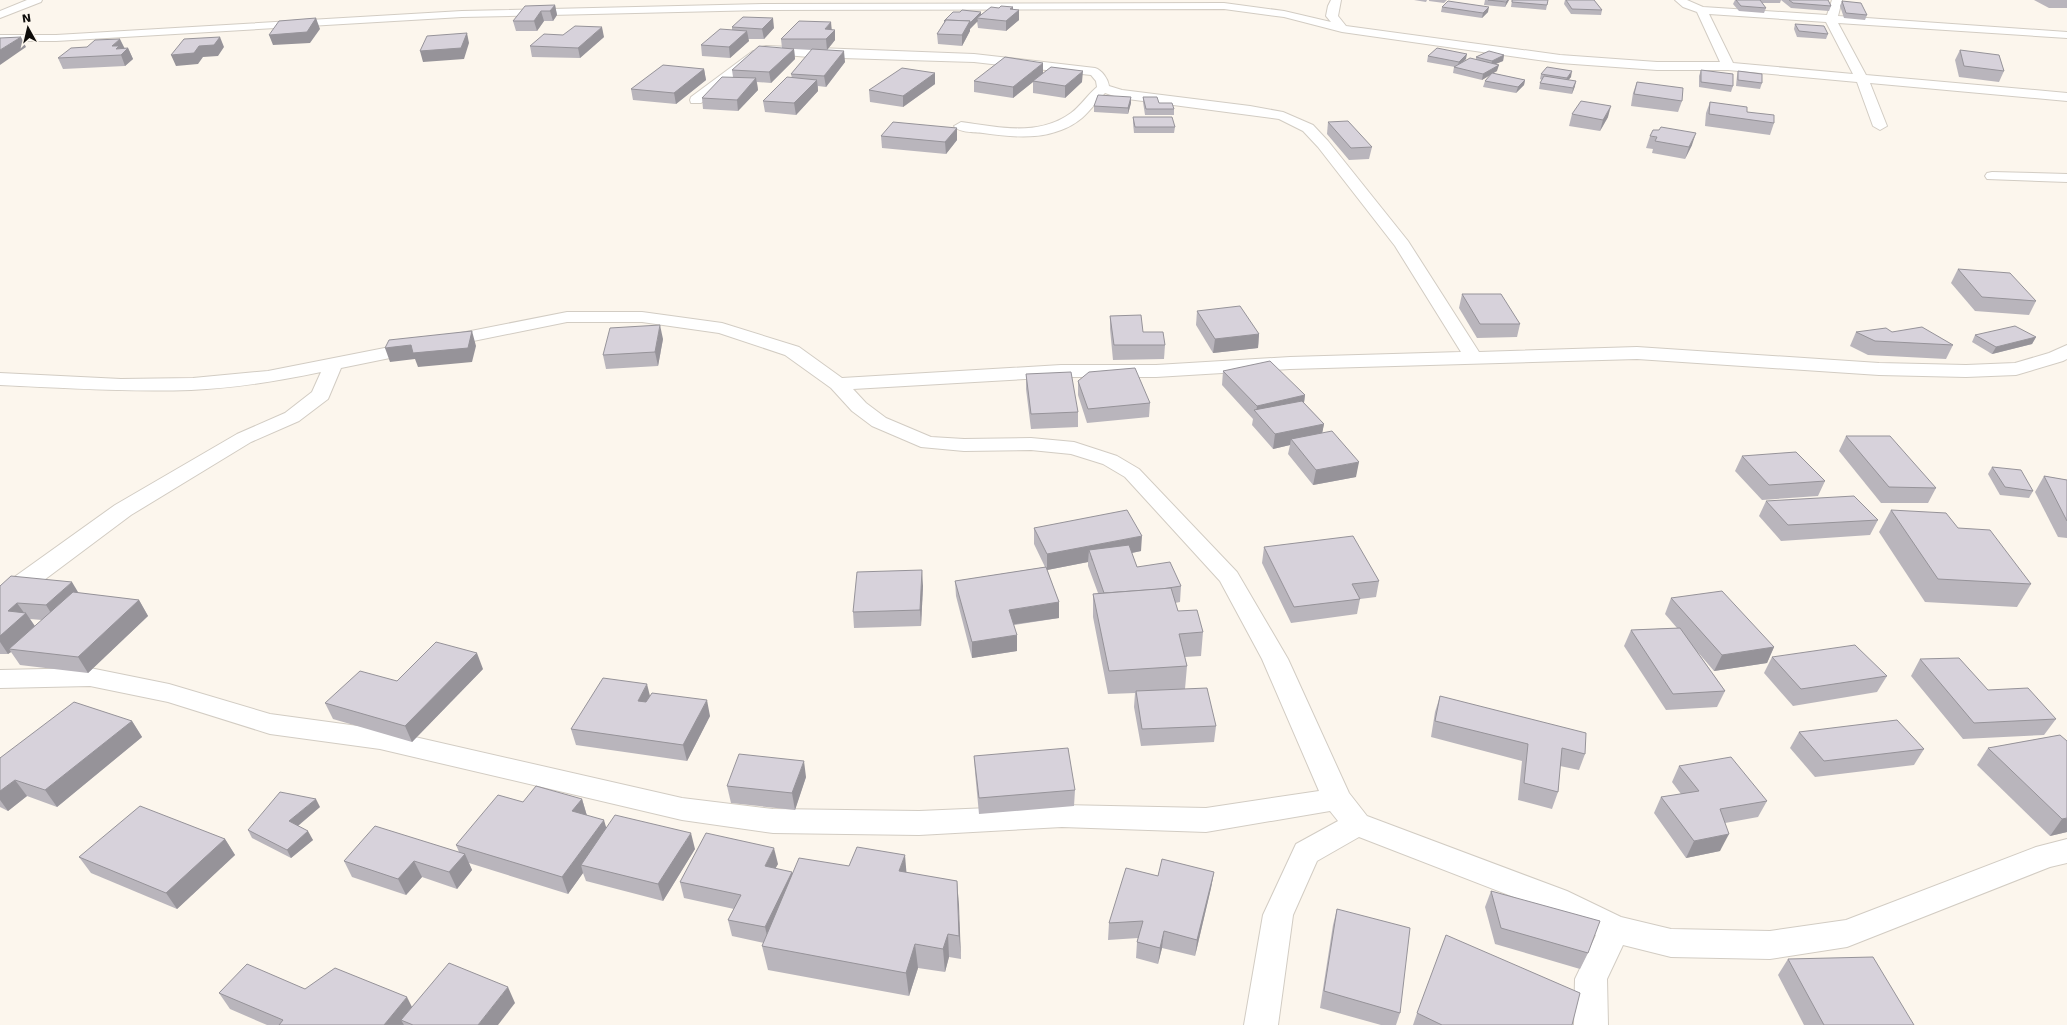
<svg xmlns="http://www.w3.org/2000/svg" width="2067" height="1025" font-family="'DejaVu Sans',sans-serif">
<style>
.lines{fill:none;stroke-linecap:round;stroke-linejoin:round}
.minor-casing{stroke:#d2ccc3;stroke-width:2}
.minor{fill:#fff;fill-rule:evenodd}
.wall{fill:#b9b5bc;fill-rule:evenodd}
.shaded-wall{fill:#969399}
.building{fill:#d7d2db;stroke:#969399}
</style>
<rect width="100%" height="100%" fill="#fcf6ed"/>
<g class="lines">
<g class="minor-casing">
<g id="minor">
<path d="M27,0H42L41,2L0,18V11Z"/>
<path d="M1331,0H1341L1338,16L1346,26L1560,55L1657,62H1720L1697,12L1683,7L1675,0H1687L1703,7L1827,15L1832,0H1842L1838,16L2067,32V38L1838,23L1866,75L2067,93V101L1870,83L1887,126L1880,130L1873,126L1857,82L1728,70H1657L1560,63L1342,32L1284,17L1224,9L763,10L462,17L56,41H0V35H56L462,11L763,4L1224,3L1284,11L1331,22L1326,16L1328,6ZM1709,14L1826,22L1853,74L1733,63Z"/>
<path d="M766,46L974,54L1095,68C1102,70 1108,79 1109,86L1122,90L1250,106L1283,112L1313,125L1328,141L1408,241L1479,352L1637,347L1879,363L1966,365L2015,363L2049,353L2067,345V359L2063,361L2016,375L1966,377L1879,375L1637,359L1290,369L1156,377H1061L853,389L866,403L886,418L931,437L964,439L1031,438L1074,442L1117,456L1139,469L1237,572L1288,659L1349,793L1367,816L1567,891L1621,917L1671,929L1770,931L1846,920L2036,847L2067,839V863L2050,867L1847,947L1770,959L1671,957L1623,945L1607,979L1608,1025H1574L1575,979L1596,935L1545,909L1359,837L1317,861L1293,915L1278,1025H1244L1263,915L1296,844L1338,821L1330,811L1206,832L1062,827L919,835L773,833L682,820L380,749L270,734L168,702L90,686L0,688V670L90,668L169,684L270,714L380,729L682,798L773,809L919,811L1062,805L1206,808L1319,791L1262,659L1220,581L1125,477L1103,464L1071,454L1031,450L964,451L921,447L872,426L852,411L831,388L785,355L719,333L642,322H567L341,368L328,399L299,421L251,442L131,515L8,607L0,609V588L6,583L115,505L237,434L285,413L312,392L321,372C278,381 235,388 191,390C127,392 64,388 0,385V373L121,379L193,378L268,371L567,312H642L722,323L799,347L842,378L1061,365H1156L1290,357L1461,352L1395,246L1318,147L1303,131L1279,119L1120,98L1105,93C1097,101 1090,111 1082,118C1054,141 1017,138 983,133C975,132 959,133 954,126L961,122C998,127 1038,137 1071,113C1081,106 1087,95 1097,87L1096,81L1091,75L974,62L809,57L762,53L761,57L701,103H691L690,100L691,97L753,51H761L762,47Z"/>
<path d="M1992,172L2067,174V182L1987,179L1985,176L1987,173Z"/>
</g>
</g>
<use href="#minor" class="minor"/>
</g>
<g class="wall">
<path d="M1414,0H1427L1426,2Z"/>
<path d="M1429,0H1447L1444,3L1429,1Z"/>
<path d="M1485,0H1509L1505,7L1484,5Z"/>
<path d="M1512,0L1547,5L1546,10L1511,7Z"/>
<path d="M1565,0H1594L1602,10L1601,15L1571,14L1564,4Z"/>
<path d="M1735,0H1781L1780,3H1762L1766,8L1764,13L1739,11L1733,4Z"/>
<path d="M1781,0H1828L1831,6L1829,11L1791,8Z"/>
<path d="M2034,0H2067V8H2049Z"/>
<path d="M1842,1L1867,15L1865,20L1844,18L1840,6Z"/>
<path d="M555,5L557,15L553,21H544L537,31H516L513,21Z"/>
<path d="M1442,7L1488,12L1482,18L1441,12Z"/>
<path d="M1013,10H1019V20L1006,31L978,28L977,21L970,29V31L962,46L938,44L937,34L944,24V21L960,12H981V15Z"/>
<path d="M1795,24L1828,34L1826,39L1797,37L1794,29Z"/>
<path d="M732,27L774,28L764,39H748L749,41L730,58L702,56L701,45L732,30Z"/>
<path d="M832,30H835V40L827,50H818L845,62L826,87L818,86V91L796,115L765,112L763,101L792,78L791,74L812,50L794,49L795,59L771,83L757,82L758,90L738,111L703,109L702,98L733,77L732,70L782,48L781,39Z"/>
<path d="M604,37L580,58L532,57L530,46Z"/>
<path d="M87,47L128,48L133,59L125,66L63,69L58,58Z"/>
<path d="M1960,50L2004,71L1999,82L1959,77L1955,60Z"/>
<path d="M1504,55L1503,61L1495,64L1497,71L1492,73L1525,80L1524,85L1516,93L1483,87L1485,81L1491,74L1482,80L1453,73L1454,67H1455L1427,62L1428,56L1466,59L1463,62L1476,60V57Z"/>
<path d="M704,69L706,80L676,104L633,100L631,89Z"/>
<path d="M1701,70L1733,86L1731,92L1699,87V76Z"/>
<path d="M1738,71L1762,83L1760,89L1736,86L1737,76Z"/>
<path d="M935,73V84L903,107L870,102L869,90Z"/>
<path d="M1043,74L1082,82L1065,98L1033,93V82L1013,98L974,92V81Z"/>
<path d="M1541,74L1571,77L1568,80L1575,86L1572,94L1539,89L1540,83L1542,80L1540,79Z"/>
<path d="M1637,82L1682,101L1678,112L1631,106L1633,93Z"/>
<path d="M1131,97V103L1128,114L1094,112V106Z"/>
<path d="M1143,97L1174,109V115H1145L1143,102Z"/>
<path d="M1710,102L1747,112L1774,123L1770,135L1705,126L1706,113Z"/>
<path d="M1572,114L1608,117L1600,131L1569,126Z"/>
<path d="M1133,117L1175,127L1174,133H1134L1133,123Z"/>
<path d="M1328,122L1372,147L1369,159L1349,160L1327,134Z"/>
<path d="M957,128V140L946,154L882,148L881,136Z"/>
<path d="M1650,136L1692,145L1685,159L1652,153L1653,149L1646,148Z"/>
<path d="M1958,269L2036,301L2029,315L1975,311L1951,283Z"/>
<path d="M1462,294L1520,324L1517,337L1477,338L1459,308Z"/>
<path d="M1197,311L1259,334L1258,348L1213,353L1196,325Z"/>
<path d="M1110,316L1165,345L1164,359L1113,360L1110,329Z"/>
<path d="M1856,332H1892L1953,345L1946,359L1868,355L1850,346Z"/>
<path d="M1975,335L2036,337L2032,344L1992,354L1972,342Z"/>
<path d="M663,339L658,366L606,369L603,355Z"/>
<path d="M1223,371L1305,395L1304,403L1324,424L1322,433L1356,477L1313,485L1288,454L1290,445L1273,449L1252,425L1253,419L1222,385Z"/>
<path d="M1026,374L1078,412V427L1031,429L1026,389Z"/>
<path d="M1078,381L1150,403L1149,417L1087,423L1078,395Z"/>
<path d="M1846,436L1936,488L1928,503H1881L1839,451Z"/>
<path d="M1742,456L1825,481L1818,496L1762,500L1735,471Z"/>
<path d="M1992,467L2033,491L2029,498L2000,495L1988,474Z"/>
<path d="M2044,476L2067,480V538L2058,537L2035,492Z"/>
<path d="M1766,501L1878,520L1870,535L1781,541L1759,516Z"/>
<path d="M1891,510L1958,528L2031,584L2017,607L1925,602L1879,532Z"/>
<path d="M1034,528L1141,551L1132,553L1137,567L1181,586L1180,602L1175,603L1178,611L1203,632L1201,656L1185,657L1187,666L1185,689L1216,726L1214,742L1141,746L1134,707L1135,693L1108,694L1093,617V594L1098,593L1088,566V562L1047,570L1059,602V618L1014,625L1017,651L972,658L956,596L955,581L1045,567L1034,544Z"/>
<path d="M1264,547L1379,581L1376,597L1360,599L1357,614L1291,623L1262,563Z"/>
<path d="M0,586L78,593L139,600L148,616L88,673L20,665L11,652L8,654H0ZM30,619L42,620L35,626Z"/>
<path d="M923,586L921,626L854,628L853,612Z"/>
<path d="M1671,598L1774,647L1767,663L1714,671L1696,650L1725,691L1717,707L1666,710L1624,646L1631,630L1677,628L1665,614Z"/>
<path d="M1772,657L1887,676L1877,692L1793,706L1764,673Z"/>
<path d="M1920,659L1988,690L2056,719L2044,735L1963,739L1911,676Z"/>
<path d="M483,669L412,742L333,719L325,703L397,681Z"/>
<path d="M1440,696L1585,754L1579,770L1560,766L1558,792L1552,809L1518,800L1522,761L1431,737L1435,712Z"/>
<path d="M710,716L687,761L576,745L571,729Z"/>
<path d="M132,721L142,737L57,807L27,796L8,811L0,807V758Z"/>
<path d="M1799,732L1924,749L1914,765L1815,777L1790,748Z"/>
<path d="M2060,735L2067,832L2050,836L1977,765L1988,748Z"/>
<path d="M974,756L1075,790L1074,806L979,814L975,772Z"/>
<path d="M1679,766L1767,801L1758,817L1725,823L1720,851L1686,858L1654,813L1661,797L1681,794L1672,782Z"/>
<path d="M806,777L795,810L731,803L727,786Z"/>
<path d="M582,799L587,816L606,827L695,849L663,901L586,881L583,873L568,894L469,863L472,870L457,889L422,877L406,895L352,877L344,861L459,852L456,845L523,802Z"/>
<path d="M320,807L298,826L313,840L291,858L252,838L248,830Z"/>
<path d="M225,839L235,855L177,909L91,873L79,857Z"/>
<path d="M778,864L775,868L793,874L849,866L906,873L957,881L961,959L949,957L945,972L918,968L909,996L768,970L762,946L764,943L732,936L728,920L734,909L684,898L680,882Z"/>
<path d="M1214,872L1211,888L1195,956L1162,948L1158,964L1136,958L1137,942L1138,938L1108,940L1109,923L1158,876Z"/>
<path d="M1491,891L1588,953L1580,969L1495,944L1485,907Z"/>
<path d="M1337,909L1400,1013L1396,1025H1381L1320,1008L1333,925Z"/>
<path d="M1788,959L1914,1025H1804L1778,975Z"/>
<path d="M305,989L412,1007L515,1003L413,1025H267L230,1009L219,993Z"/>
<path d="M1417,1013L1572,1025H1413Z"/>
</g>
<g class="shaded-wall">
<path d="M1508,0H1509L1505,7L1506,2Z"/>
<path d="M555,5L557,15L553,21L550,11Z"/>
<path d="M1013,7V15L1019,10V20L1006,31V21L1010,9Z"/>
<path d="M1489,7L1488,12L1482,18L1483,13Z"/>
<path d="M541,11L544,21L537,31L534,21Z"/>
<path d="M981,12V17L977,18L978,21L970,29V31L962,46V35L970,21Z"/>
<path d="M316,18L320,29L310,43L273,45L269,35Z"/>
<path d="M773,18L774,28L764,39L762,29Z"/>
<path d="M831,22L832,32L826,40L825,29Z"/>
<path d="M602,27L604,37L580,58L578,48Z"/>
<path d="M835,30V40L827,50L826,39Z"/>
<path d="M747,31L749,41L730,58L729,47Z"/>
<path d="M467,33L469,43L464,59L423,62L420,51Z"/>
<path d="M21,37L26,47L0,65V50Z"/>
<path d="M220,37L224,47L218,56L203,57L198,64L176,66L171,55L199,46Z"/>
<path d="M120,39L125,49L128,48L133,59L125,66L121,55L112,46Z"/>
<path d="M794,49L795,59L771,83L769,72Z"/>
<path d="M844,51L845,62L826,87L824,76Z"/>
<path d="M1467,54L1466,59L1457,67L1459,62Z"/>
<path d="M1504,55L1503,61L1491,66L1492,61Z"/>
<path d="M1043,63V74L1013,98V87Z"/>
<path d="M1499,65L1497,71L1482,80L1483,74Z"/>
<path d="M704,69L706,80L676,104L674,93Z"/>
<path d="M1083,71L1082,82L1065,98V86Z"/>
<path d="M1572,71L1571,77L1565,84L1567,78Z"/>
<path d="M935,73V84L903,107V96Z"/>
<path d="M756,78L758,90L738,111L737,100Z"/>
<path d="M817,80L818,91L796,115L794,103Z"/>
<path d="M1525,80L1524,85L1516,93L1518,87Z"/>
<path d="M1576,81L1575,86L1572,94L1573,88Z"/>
<path d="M1131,97V103L1128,114V108Z"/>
<path d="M1611,106L1608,117L1600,131L1603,120Z"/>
<path d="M957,128V140L946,154L945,142Z"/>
<path d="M1696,133L1692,145L1685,159L1689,147Z"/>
<path d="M660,325L663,339L658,366L655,352Z"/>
<path d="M472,331L476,346L472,362L418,367L415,359L390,362L385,348Z"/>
<path d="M1259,334L1258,348L1213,353L1215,339Z"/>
<path d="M2036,337L2032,344L1992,354L1996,347Z"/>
<path d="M1305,395L1303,409L1256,412L1257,406Z"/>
<path d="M1324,424L1321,439H1291L1290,445L1273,449L1275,434Z"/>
<path d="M1359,462L1356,477L1313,485L1316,470Z"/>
<path d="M1142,536L1141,551L1092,561L1089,550L1088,562L1047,570V554Z"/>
<path d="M922,570L923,586L921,626L920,610Z"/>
<path d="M72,582L81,597L56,621L46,605Z"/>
<path d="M139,600L148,616L88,673L78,657Z"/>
<path d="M1059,602V618L1009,625V610Z"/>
<path d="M17,603L25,614L26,613L36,628L9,649L11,652L8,654L0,642V636L8,611Z"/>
<path d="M1017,635V651L972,658V642Z"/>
<path d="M1774,647L1767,663L1714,671L1722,655Z"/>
<path d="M477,653L483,669L412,742L405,726Z"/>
<path d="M647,684L651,700L642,717L638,701Z"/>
<path d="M707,700L710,716L687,761L683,745Z"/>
<path d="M132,721L142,737L57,807L45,790Z"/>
<path d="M804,761L806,777L795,810L792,793Z"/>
<path d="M15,780L27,796L8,811L0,800V791Z"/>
<path d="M316,799L320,807L294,829L289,821Z"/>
<path d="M582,799L587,816L572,811Z"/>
<path d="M2067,818V832L2050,836L2062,819Z"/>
<path d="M604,820L609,837L581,865L583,873L568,894L562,877Z"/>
<path d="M308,831L313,840L291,858L287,850Z"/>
<path d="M691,833L695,849L663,901L658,884Z"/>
<path d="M1729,834L1720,851L1686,858L1694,841Z"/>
<path d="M225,839L235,855L177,909L166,893Z"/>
<path d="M774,848L778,864L768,882L765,866Z"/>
<path d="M465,854L472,870L457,889L449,872Z"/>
<path d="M905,855L907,879L899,871Z"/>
<path d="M414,861L422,877L406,895L398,879Z"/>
<path d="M792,872L795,888L769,944L765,927Z"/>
<path d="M1214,872L1211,888L1195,956L1197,940Z"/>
<path d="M957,881L959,905L961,959L959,936Z"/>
<path d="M1164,931L1162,948L1158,964L1160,948Z"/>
<path d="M948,934L949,957L945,972L943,949Z"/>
<path d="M915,944L918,968L909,996L906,973Z"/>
<path d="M508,987L515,1003L498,1025H478Z"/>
<path d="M407,997L415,1013L401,1020L404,1025H384Z"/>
</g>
<g class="building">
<path d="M1488,0H1508L1506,2Z"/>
<path d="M1512,0H1548L1547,5L1512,2Z"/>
<path d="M1566,0H1594L1602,10L1572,9Z"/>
<path d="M1736,0H1760L1766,8L1741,6Z"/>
<path d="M1789,0H1828L1831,6L1793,3Z"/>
<path d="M1448,1L1489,7L1483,13L1442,7Z"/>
<path d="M1842,1L1861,3L1867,15L1846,13Z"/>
<path d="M555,5L550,11H541L534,21H513L525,6Z"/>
<path d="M1001,6L1013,7L1010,9L1019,10L1006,21L977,18L991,7L999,8Z"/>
<path d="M962,10L981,12L970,23V21L946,20V21H944L953,12H960Z"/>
<path d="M743,17L773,18L762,29L732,27Z"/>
<path d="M316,18L307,32L269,35L279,21Z"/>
<path d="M946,20L970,21L962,35L937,34Z"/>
<path d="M799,21L831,22L825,29L835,30L826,39H781Z"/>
<path d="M1795,24L1824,26L1828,34L1799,31Z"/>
<path d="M575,26L602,27L578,48L530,46L544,34L563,35Z"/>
<path d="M720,29L747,31L729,47L701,45Z"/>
<path d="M467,33L461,48L420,51L427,36Z"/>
<path d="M21,37L0,50V38Z"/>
<path d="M220,37L214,45L199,46L194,53L171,55L184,39Z"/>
<path d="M120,39L112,46H119L116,49L128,48L121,55L58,58L71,48L87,47L95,40Z"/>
<path d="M759,46L794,49L769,72L732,70Z"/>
<path d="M1437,48L1467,54L1459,62L1428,56Z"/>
<path d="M812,49L844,51L824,76L791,74Z"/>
<path d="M1960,50L1999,55L2004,71L1964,66Z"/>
<path d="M1489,51L1504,55L1492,61L1476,57Z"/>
<path d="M1005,57L1043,63L1013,87L974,81Z"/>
<path d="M1470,58L1499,65L1483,74L1454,67Z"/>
<path d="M663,65L704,69L674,93L631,89Z"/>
<path d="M1051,67L1083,71L1065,86L1033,81Z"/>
<path d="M1547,67L1572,71L1567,78L1541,74Z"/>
<path d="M902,68L935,73L903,96L869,90Z"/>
<path d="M1701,70L1733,74V86L1701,82Z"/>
<path d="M1738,71L1762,74V83L1738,80Z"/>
<path d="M1492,73L1525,80L1518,87L1485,81Z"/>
<path d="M1544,76L1576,81L1573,88L1540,83Z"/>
<path d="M722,77L756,78L737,100L702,98Z"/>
<path d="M787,77L817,80L794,103L763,101Z"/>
<path d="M1637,82L1683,88L1682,101L1634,94Z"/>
<path d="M1098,95L1131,97L1128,108L1094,106Z"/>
<path d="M1143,97H1157L1159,103H1172L1174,109H1146Z"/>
<path d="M1581,101L1611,106L1603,120L1572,114Z"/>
<path d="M1710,102L1747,107V112L1774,115V123L1709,114Z"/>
<path d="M1133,117H1172L1175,127H1135Z"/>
<path d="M1348,121L1372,147L1351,148L1328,122Z"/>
<path d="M893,122L957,128L945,142L881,136Z"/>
<path d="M1661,127L1696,133L1689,147L1655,141L1657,137L1650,136L1653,130H1659Z"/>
<path d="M1958,269L2010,273L2036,301L1982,297Z"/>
<path d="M1462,294H1501L1520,324H1480Z"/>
<path d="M1240,306L1259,334L1215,339L1197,311Z"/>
<path d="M1141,315L1143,332H1163L1165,345H1114L1110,316Z"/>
<path d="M660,325L655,352L603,355L610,328Z"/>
<path d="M2015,326L2036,337L1996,347L1975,335Z"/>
<path d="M1922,327L1953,345L1875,341L1856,332L1886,328L1892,332Z"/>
<path d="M472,331L468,348L413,353L411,345L385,348L389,340Z"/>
<path d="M1270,361L1305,395L1257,406L1223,371Z"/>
<path d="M1135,368L1150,403L1088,409L1078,381L1089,372Z"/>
<path d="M1071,372L1078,412L1031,414L1026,374Z"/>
<path d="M1302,401L1324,424L1275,434L1254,410Z"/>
<path d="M1332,431L1359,462L1316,470L1291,439Z"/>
<path d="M1846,436H1890L1936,488L1889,487Z"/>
<path d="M1796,452L1825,481L1769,485L1742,456Z"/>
<path d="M1992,467L2021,470L2033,491L2005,487Z"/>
<path d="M2044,476L2067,480V521Z"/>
<path d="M1854,496L1878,520L1788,525L1766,501Z"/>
<path d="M1127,510L1142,536L1047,554L1034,528Z"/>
<path d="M1891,510L1946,513L1958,528L1990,530L2031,584L1938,579Z"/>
<path d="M1353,536L1379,581L1352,584L1360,599L1294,607L1264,547Z"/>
<path d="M1129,545L1137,567L1170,562L1181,586L1162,589L1104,593L1089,550Z"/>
<path d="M1046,567L1059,602L1009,610L1017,635L972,642L955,581Z"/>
<path d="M922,570L920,610L853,612L857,572Z"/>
<path d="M11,576L72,582L46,605L17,603L8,611L26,613L0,636V586Z"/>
<path d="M1171,588L1178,611L1197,610L1203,632L1179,634L1187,666L1109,671L1093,594Z"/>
<path d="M1722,591L1774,647L1722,655L1671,598Z"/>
<path d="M73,592L139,600L78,657L9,649Z"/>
<path d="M1680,628L1725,691L1673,694L1631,630Z"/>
<path d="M436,642L477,653L405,726L325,703L360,671L397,681Z"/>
<path d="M1855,645L1887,676L1801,689L1772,657Z"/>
<path d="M1959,658L1988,690L2028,688L2056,719L1974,723L1920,659Z"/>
<path d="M603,678L647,684L638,701L646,702L652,693L707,700L683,745L571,729Z"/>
<path d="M1207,688L1216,726L1142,729L1136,691Z"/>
<path d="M1440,696L1586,733L1585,754L1562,748L1558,792L1524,783L1528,744L1435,721Z"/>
<path d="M74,702L132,721L45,790L15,780L0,791V758Z"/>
<path d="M1897,720L1924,749L1824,761L1799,732Z"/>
<path d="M2060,735L2067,741V818L2062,819L1988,748Z"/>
<path d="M1068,748L1075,790L979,798L974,756Z"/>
<path d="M739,754L804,761L792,793L727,786Z"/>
<path d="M1731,757L1767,801L1720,809L1729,834L1694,841L1661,797L1699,791L1679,766Z"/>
<path d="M536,786L582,799L572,811L604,820L562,877L456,845L498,795L523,802Z"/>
<path d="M280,792L316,799L289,821L308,831L287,850L248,830Z"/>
<path d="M140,806L225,839L166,893L79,857Z"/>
<path d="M615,815L691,833L658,884L581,865Z"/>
<path d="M375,826L465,854L449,872L414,861L398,879L344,861Z"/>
<path d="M706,833L774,848L765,866L792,872L765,927L728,920L741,895L680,882Z"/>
<path d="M857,847L905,855L899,871L957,881L959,936L948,934L943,949L915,944L906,973L762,946L799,858L849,866Z"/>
<path d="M1162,859L1214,872L1197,940L1164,931L1160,948L1137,942L1143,921L1109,923L1126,868L1158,876Z"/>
<path d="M1491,891L1600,921L1588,953L1501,928Z"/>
<path d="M1337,909L1410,928L1400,1013L1324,991Z"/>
<path d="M1446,935L1580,993L1572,1025H1442L1417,1013Z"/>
<path d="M1873,957L1914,1025H1824L1788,959Z"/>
<path d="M449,963L508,987L478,1025H413L401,1020Z"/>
<path d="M247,964L305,989L335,968L407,997L384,1025H279L283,1020L219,993Z"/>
</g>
<g transform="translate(28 28) rotate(352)" stroke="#fcf6ed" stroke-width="3" paint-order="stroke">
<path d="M0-3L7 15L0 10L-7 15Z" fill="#0e0c0a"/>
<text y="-6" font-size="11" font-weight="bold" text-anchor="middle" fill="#0e0c0a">N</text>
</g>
</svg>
